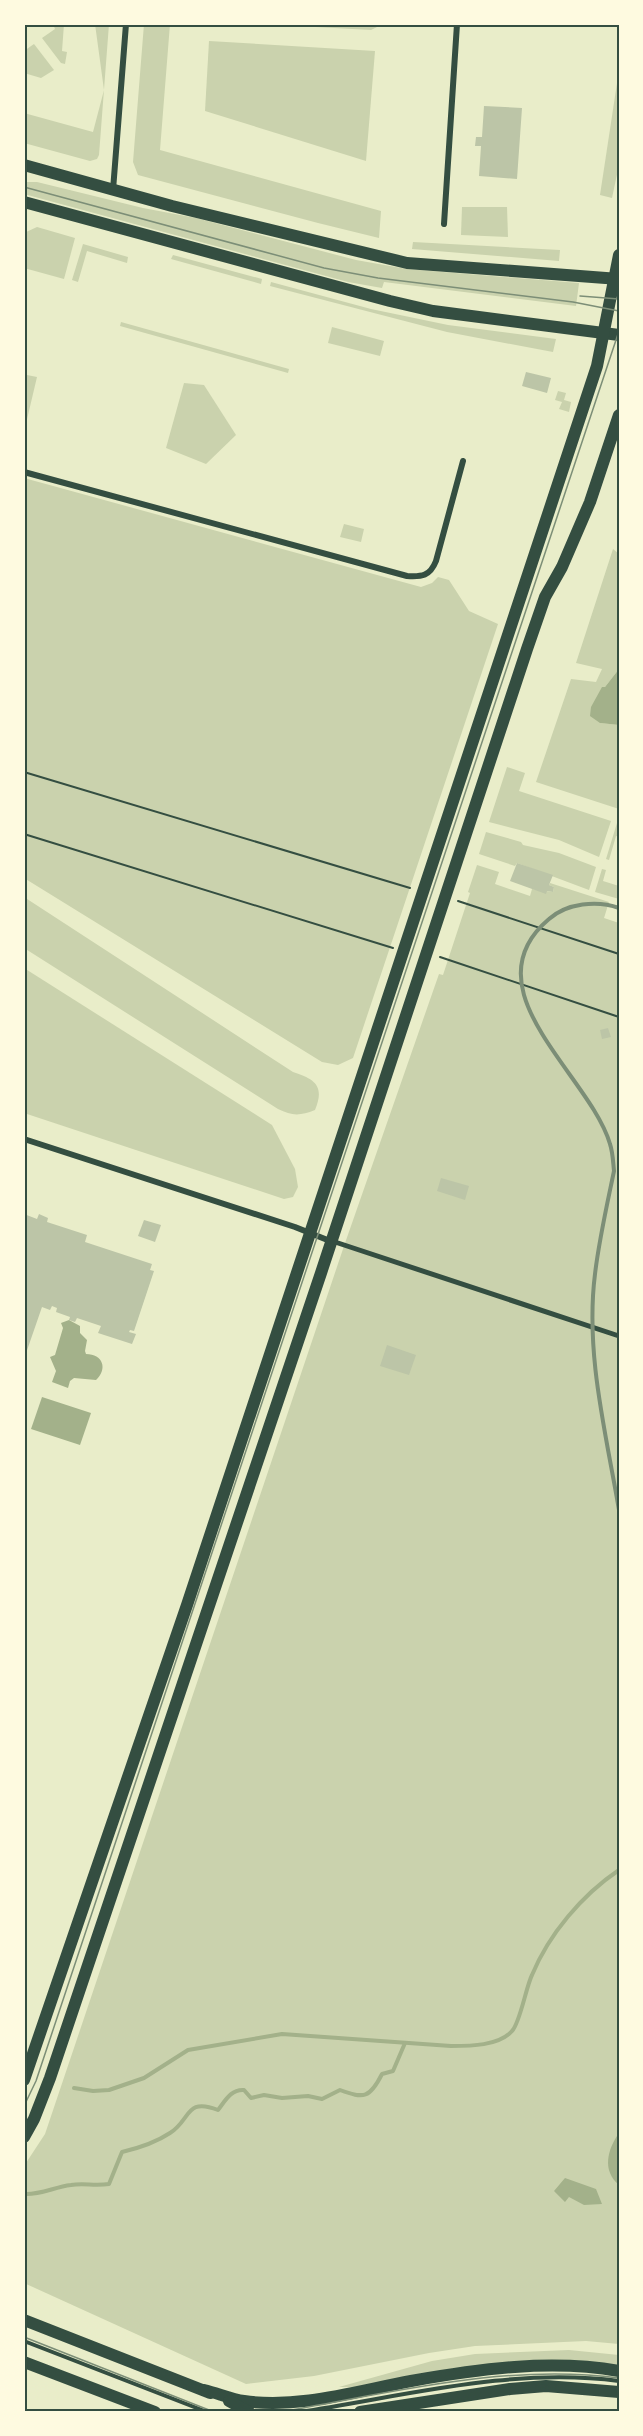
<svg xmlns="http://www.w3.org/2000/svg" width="643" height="2436" font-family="Karla,sans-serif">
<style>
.green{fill:#cad2ad}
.water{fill:#a3b18a}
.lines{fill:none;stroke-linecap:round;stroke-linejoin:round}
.stream{stroke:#a3b18a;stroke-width:4}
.building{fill:#bcc5a7}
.path{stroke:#344e41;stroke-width:2}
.service{stroke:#344e41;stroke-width:4}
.pedestrian{stroke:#344e41;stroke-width:5}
.minor{stroke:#344e41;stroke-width:6}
.secondary{stroke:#344e41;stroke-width:12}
.tram{stroke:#7c8e77;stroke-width:1.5}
.rail{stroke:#7c8e77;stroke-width:4}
.neatline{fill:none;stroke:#344e41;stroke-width:2}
</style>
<rect width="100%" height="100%" fill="#e9edc9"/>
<g class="green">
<path d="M53,24H64L62,51L67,52L65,64L61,63L42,38L55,29Z"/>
<path d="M95,24H109L99,155L97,159L90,161L24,143V113L93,132L104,90Z"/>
<path d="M144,24H170L160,150L381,211L379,238L318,223L138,175L133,162Z"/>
<path d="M260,24H383L371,30Z"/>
<path d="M209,41L375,51L366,161L205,111Z"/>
<path d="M34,44L54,70L41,78L24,73V51Z"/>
<path d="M619,70V165L612,198L600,195Z"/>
<path d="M24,182H37L143,208L196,218L356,260L407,269L579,283L576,306L384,282L382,288L348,282L24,194Z"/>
<path d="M462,207H507L508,237L461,235Z"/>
<path d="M37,227L75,238L64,279L24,268V233Z"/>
<path d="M413,242L560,250L559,261L412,249Z"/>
<path d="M83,244L128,257L127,263L87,251L78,282L72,280Z"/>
<path d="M173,255L262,279L261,284L171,259Z"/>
<path d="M271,282L371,309L448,325L556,339L553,352L447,332L270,286Z"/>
<path d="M121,322L289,369L288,373L120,326Z"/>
<path d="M332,327L384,341L380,356L328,343Z"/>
<path d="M24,370L27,371V375L37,377L24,432Z"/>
<path d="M184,383L204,385L236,435L206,464L166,448Z"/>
<path d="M558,391L566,393L564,400L571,402L569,412L559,409L562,402L555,400Z"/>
<path d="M24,478L421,587L432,583L438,577L449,580L469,611L498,624L353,1058L338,1065L322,1062L24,878Z"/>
<path d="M344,524L364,529L361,542L340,537Z"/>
<path d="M613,549L619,554V669L605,687L600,723L619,725V809L536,782L571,679L596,682L602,669L576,663Z"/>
<path d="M507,767L525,773L519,791L611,821L599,857L559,840L489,822Z"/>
<path d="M617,823L619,824V837L616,836L609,860L606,859Z"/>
<path d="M486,832L521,842L523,845L559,853L596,867L589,890L517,863L515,866L479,854Z"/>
<path d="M477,865L499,872L495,884L530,896L532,889L553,892L554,887L549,885L550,883L609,902L604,918L619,923V2344L586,2341L475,2346L429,2353L314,2376L246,2384L24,2283V2166L45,2134L344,1246L439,974L443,975L470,893L468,892Z"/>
<path d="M602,869L606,870L603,881L619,886V899L595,892Z"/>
<path d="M24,897L293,1072C315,1079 325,1086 315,1110C300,1116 292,1116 278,1109L24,948Z"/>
<path d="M24,968L272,1125L295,1169L298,1187L293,1197L284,1199L24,1113Z"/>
<path d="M569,2350L619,2355V2366L555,2362L355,2387H339L432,2361L475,2354Z"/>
</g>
<g class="water">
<path d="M619,669V725L600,723L590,716L591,707L602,687H605Z"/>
<path d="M69,1320L80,1326V1333L87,1340L85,1351L86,1354C103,1354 108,1369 96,1380L74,1378L70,1381L68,1388L52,1382L56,1371L50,1357L55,1355L63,1328L61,1323Z"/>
<path d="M42,1397L91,1413L80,1445L31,1429Z"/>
<path d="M619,2133V2185C602,2171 607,2150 619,2133Z"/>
<path d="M565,2178L596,2189L602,2204L584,2205L569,2197L565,2202L554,2191Z"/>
</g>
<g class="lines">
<g class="stream">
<path d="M74,2088L93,2091L109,2090L144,2078L188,2050L282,2034L451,2046C470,2046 499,2046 512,2031C520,2023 526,1987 532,1975C549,1934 582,1895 619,1870"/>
<path d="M24,2194C41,2195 54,2187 71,2185C83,2183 95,2186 109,2184L122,2152C139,2148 155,2143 170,2133C191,2120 185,2097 218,2110C225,2101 231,2089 244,2090L251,2098L264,2095L282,2098L308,2096L322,2099L340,2090C364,2099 370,2098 382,2074L393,2071L405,2043"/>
</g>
</g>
<g class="building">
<path d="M484,106L522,108L517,179L479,176L481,146H475L476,137H482Z"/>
<path d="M526,372L551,378L547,393L522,386Z"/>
<path d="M517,863L553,875L549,885L554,887L553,892L547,891L546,894L510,881Z"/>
<path d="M608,1028L611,1037L602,1039L600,1030Z"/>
<path d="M441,1178L469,1186L465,1200L437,1191Z"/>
<path d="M24,1214L37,1219L39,1214L48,1218L47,1222L87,1235L85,1242L152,1264L150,1270L154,1271L134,1331L130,1330L129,1332L136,1334L132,1344L98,1333L101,1326L77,1318L75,1322L69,1320L70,1317L56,1312L57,1308L52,1306L50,1310L42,1307L24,1359Z"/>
<path d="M144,1220L161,1225L155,1242L138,1236Z"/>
<path d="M387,1345L416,1355L409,1375L380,1366Z"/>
</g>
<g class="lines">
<g class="path">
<path d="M24,772L410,888"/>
<path d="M24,834L393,948"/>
<path d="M458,901L619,954"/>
<path d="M440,957L619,1017"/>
</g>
<g class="service">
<path d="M24,2341L207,2412"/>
<path d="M300,2412C405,2396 511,2367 619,2381"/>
</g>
<path class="pedestrian" d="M332,1241L619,1336"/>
<g class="minor">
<path d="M113,190L126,24"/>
<path d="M444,224L457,24"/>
<path d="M24,472L407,576C422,577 430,576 436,561L463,461"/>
<path d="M24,1139L295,1227L330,1241"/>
</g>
<g class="secondary">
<path d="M24,165L172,206L407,263L619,279"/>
<path d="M24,202L390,301L433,311L619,335"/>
<path d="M24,2080L187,1605L597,366L619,255"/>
<path d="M24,2137L34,2119L50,2078L321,1273L527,649L545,597L562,567L590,502L619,415"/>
<path d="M24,2320L210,2393"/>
<path d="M24,2362L155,2412"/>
<path d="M204,2390C217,2393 231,2399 244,2401C299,2409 357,2391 411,2381C479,2369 550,2359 619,2371"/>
<path d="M229,2401L249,2412"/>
<path d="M360,2412L510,2389L546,2386L619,2392"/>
</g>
<g class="tram">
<path d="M24,187L324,268L378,278L573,302L619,311"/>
<path d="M580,296L619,299"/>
<path d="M24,2106L36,2081L619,331"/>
<path d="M24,2337L214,2412"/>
<path d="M279,2412C392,2393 504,2363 619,2378"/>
</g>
<path class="rail" d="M619,908C597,900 567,903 549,919C466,989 590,1075 610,1144C613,1153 613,1162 614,1171C607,1205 599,1240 595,1274C585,1353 606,1433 619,1510"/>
</g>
<rect width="643" height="2436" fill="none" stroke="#fefae0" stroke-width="51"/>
<rect x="26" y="26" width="592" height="2384" class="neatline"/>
</svg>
